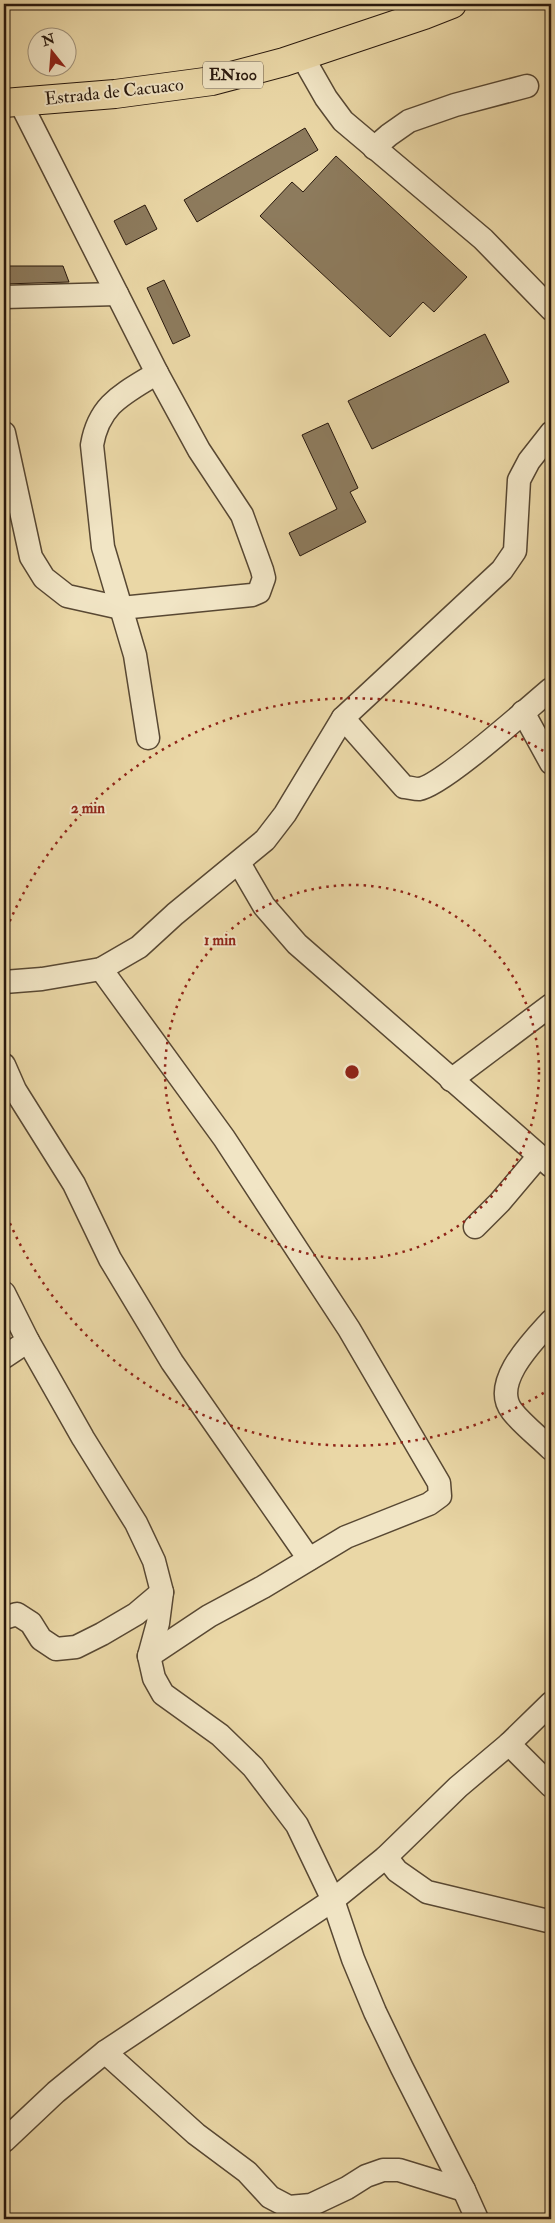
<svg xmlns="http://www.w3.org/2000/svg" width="555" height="2223" font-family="'IM FELL Double Pica',serif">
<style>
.building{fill:#8d7b5d;stroke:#28180d}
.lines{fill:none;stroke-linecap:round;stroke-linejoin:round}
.minor-casing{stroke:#584833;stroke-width:25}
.highway-casing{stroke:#28180d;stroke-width:30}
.minor{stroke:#f1e5c5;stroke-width:22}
.highway{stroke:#ead7a6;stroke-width:28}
.ring{fill:none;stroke:#8f2418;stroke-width:2.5;stroke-dasharray:2.5 5}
.labels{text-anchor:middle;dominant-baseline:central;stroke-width:4;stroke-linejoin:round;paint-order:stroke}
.shield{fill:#f1e5c5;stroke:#645644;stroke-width:1}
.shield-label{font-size:16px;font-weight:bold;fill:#28180d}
.street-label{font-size:18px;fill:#28180d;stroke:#f1e5c5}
.centre{fill:#8f2418;stroke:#f1e5c5;stroke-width:2.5}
.ring-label{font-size:15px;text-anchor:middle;font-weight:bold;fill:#8f2418;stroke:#f1e5c5;stroke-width:4;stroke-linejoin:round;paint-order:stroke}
</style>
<rect width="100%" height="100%" fill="#ead7a6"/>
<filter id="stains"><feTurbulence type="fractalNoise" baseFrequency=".004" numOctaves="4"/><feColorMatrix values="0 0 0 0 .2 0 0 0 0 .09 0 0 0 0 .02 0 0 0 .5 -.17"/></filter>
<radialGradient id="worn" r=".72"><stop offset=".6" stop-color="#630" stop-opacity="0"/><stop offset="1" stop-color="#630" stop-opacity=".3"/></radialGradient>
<g class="building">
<path d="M305,128L318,150L197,222L184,200Z"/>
<path d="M336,156L467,277L434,312L423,302L390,337L260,216L292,182L303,192Z"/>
<path d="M145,205L157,229L126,245L114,221Z"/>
<path d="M4,266H63L69,282L4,284Z"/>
<path d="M164,280L190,336L173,344L147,288Z"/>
<path d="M485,334L509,382L372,449L348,401Z"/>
<path d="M328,423L358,488L350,492L366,522L300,556L289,533L337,509L302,435Z"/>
</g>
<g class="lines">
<g class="minor-casing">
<g id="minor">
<path d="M302,56L326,98L343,121L483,239L551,309"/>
<path d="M20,102L157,373C123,394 99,404 92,445L103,547L135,655L148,738"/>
<path d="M374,148L389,135L409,121L455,105L527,86"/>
<path d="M4,297L117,294"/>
<path d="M4,433L31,557L44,578L67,596L121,608L252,595L259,592L264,578L262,570L242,515L199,450L157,373"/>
<path d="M523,712L551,763"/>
<path d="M343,718L404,787C408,787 414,789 419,789C442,786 528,708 551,689"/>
<path d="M239,863L264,906L297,944L551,1166"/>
<path d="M101,969L224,1138L349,1329L439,1483L440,1496L429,1504L346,1537L263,1587L209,1616L149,1656"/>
<path d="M4,982L42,979L101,969L139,947L175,914L265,840L285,814L343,718L502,570L515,551L519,480L529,461L551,433"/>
<path d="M4,1065L15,1090L74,1184L110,1259L172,1362L309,1559"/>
<path d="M451,1080L551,1005"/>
<path d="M475,1227L500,1202L538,1157"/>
<path d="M4,1293L28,1341L83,1438L136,1523L154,1561L162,1592L158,1623L149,1656L154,1678L163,1694L220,1735L253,1767L297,1825L333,1900L353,1959L375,2012L402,2068L464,2190L477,2219"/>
<path d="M551,1321C534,1340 490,1383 512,1411C523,1425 539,1437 551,1449"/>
<path d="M4,1357L28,1341"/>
<path d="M4,1618L17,1614L31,1623L41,1639L56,1649L76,1647L102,1634L136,1614L162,1592"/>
<path d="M509,1744L551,1786"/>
<path d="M386,1857L397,1871L427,1892L548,1921"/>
<path d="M105,2052L196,2134L247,2172L270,2197L289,2207L311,2205L347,2188L366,2176L383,2170H399L464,2190"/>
<path d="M4,2141L56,2092L105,2052L333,1900L386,1857L458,1787L509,1744L551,1703"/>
</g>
</g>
<g class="highway-casing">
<path id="highway" d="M4,103L115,94L212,81L284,62L424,15L452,4"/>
</g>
<use href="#minor" class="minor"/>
<use href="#highway" class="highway"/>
</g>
<g class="ring">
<circle cx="352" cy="1072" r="187"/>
<path d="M550 1389A374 374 0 0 1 4 1209M4 935A374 374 0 0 1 550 755"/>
</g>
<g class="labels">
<rect class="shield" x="203" y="61.5" width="60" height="27" rx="4"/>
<g class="shield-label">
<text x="233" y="75">EN100</text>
</g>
<g class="street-label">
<text transform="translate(114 92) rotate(-6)">Estrada de Cacuaco</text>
</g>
</g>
<circle cx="352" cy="1072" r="8" class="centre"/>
<g class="ring-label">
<text x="88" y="813">2 min</text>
<text x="220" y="945">1 min</text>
</g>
<rect width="555" height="2223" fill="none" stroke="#ead7a6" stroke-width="20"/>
<rect x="5" y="5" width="545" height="2213" fill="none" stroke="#28180d" stroke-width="2.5"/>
<rect x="10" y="10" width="535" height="2203" fill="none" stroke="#28180d"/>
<g transform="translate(52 52) rotate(343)"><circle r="24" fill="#f1e5c5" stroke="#a1937b"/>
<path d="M0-4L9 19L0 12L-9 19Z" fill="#8f2418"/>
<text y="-8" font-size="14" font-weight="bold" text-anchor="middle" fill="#28180d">N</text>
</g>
<rect width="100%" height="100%" filter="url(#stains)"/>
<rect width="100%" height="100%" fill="url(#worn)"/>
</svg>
